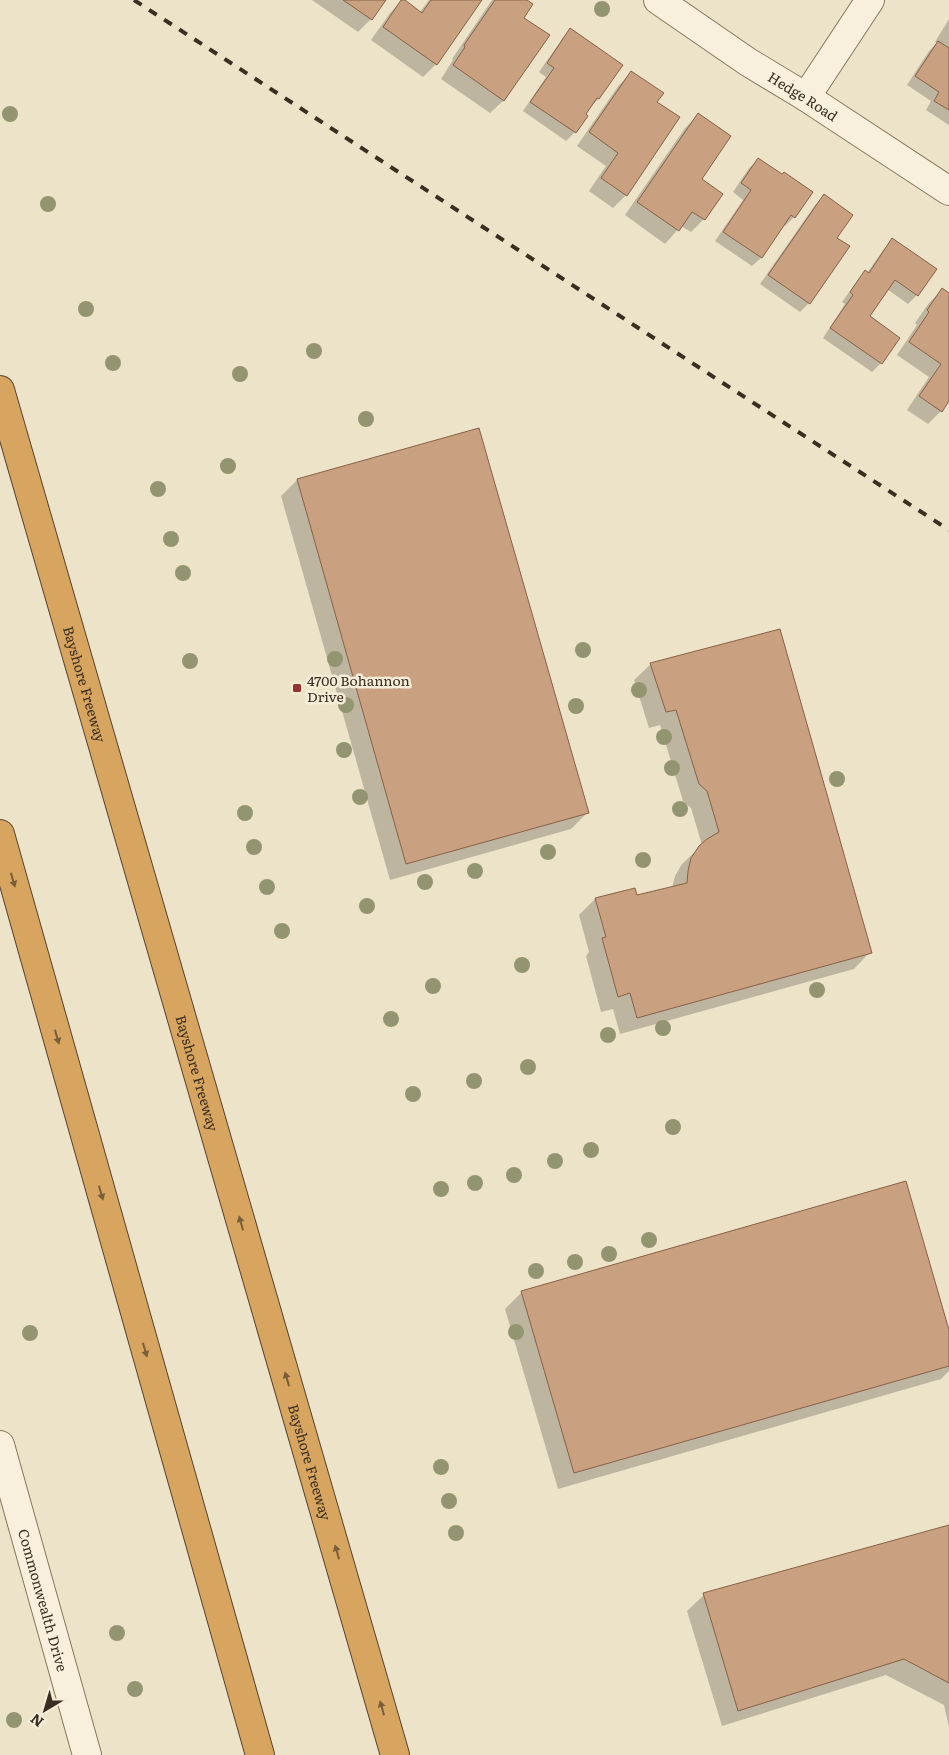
<svg xmlns="http://www.w3.org/2000/svg" width="949" height="1755" font-family="Literata,serif">
<style>
.shadow{fill:#0003}
.building{fill:#c9a181;stroke:#876145}
.lines{fill:none;stroke-linecap:round;stroke-linejoin:round}
.street-casing{stroke:#89765e;stroke-width:30}
.highway-casing{stroke:#574432;stroke-width:30}
.street{stroke:#f8f0dc;stroke-width:28}
.highway{stroke:#d7a55f;stroke-width:28}
.rail{stroke:#3a2e21;stroke-width:4;stroke-dasharray:9 9;stroke-linecap:butt}
.tree{fill:#939571}
.oneway{fill:#795e3a}
.poi-dot{fill:#963231;stroke:#f5edd8;stroke-width:2}
.labels{text-anchor:middle;dominant-baseline:central;stroke-width:5;stroke-linejoin:round;paint-order:stroke}
.street-label{font-size:14px;fill:#3a2e21;stroke:#f5edd8}
.poi-label{font-size:14px;fill:#3a2e21;stroke:#f5edd8;text-anchor:start}
</style>
<rect width="100%" height="100%" fill="#ede3c9"/>
<g class="shadow">
<path d="M312,0H384L371,19L358,32Z"/>
<path d="M402,0L420,12L429,0H480L436,64L423,77L371,40L390,13Z"/>
<path d="M492,0H524L522,18L503,101L490,113L441,79L453,60L452,59Z"/>
<path d="M949,19V125L926,110L931,101L907,85L929,51L937,43L935,42Z"/>
<path d="M570,30L598,99L584,114L587,116L575,132L566,141L523,111L546,77L539,72L562,39Z"/>
<path d="M632,72L626,195L613,208L589,191L606,166L577,146L619,85Z"/>
<path d="M698,115L700,180L721,194L704,219L691,232L681,226L665,244L625,215L685,128Z"/>
<path d="M758,160L794,217L785,226L783,225L761,258L752,266L715,241L743,200L733,192L749,168Z"/>
<path d="M824,196L835,238L809,303L800,312L760,284L815,205Z"/>
<path d="M893,240L917,295L908,304L887,289L868,317L881,363L872,372L823,338L845,304L842,302L857,281L865,272L867,273L884,249Z"/>
<path d="M942,290L949,295V399L941,411L928,424L907,410L929,377L897,355L917,325L915,323L929,303Z"/>
<path d="M297,480L587,813L571,829L390,880L281,496Z"/>
<path d="M651,664L870,952L854,969L620,1034L613,1009L601,1012L586,956L589,952L579,915L595,899L636,896L672,888L675,876L682,864L702,845L691,808L683,801L660,725L649,728L634,680Z"/>
<path d="M522,1292L949,1334V1371L941,1379L558,1489L505,1309Z"/>
<path d="M949,1526V1727L944,1705L886,1675L722,1726L687,1611L704,1595Z"/>
</g>
<g class="building">
<path d="M343,0H386L372,20Z"/>
<path d="M401,0H405L422,13L431,0H482L437,65L383,27Z"/>
<path d="M495,0H527L533,4L524,18L550,35L504,101L453,65L465,47L464,45Z"/>
<path d="M570,28L623,65L599,99L597,98L586,114L588,116L576,133L530,102L554,68L547,63Z"/>
<path d="M938,41L949,48V110L934,101L939,92L915,76Z"/>
<path d="M631,71L664,93L657,102L680,117L627,196L601,178L618,153L589,132Z"/>
<path d="M698,113L731,136L702,179L723,194L705,220L692,212L679,231L637,202Z"/>
<path d="M758,158L782,174L784,172L813,192L795,218L791,215L762,258L723,232L751,190L741,183Z"/>
<path d="M824,194L853,215L837,238L850,246L810,304L768,275Z"/>
<path d="M892,238L937,269L918,296L895,280L870,316L900,338L882,364L830,328L853,295L850,292L865,270L869,273Z"/>
<path d="M942,288L949,293V401L942,412L919,396L941,364L909,342L929,312L927,310Z"/>
<path d="M479,428L589,813L406,864L297,479Z"/>
<path d="M780,629L872,953L637,1018L630,993L618,997L602,938L606,937L595,898L635,888L637,895L687,883L688,871L691,858L699,846L707,839L719,832L707,791L699,784L676,710L666,712L650,663Z"/>
<path d="M906,1181L949,1330V1366L574,1473L521,1291Z"/>
<path d="M949,1525V1683L904,1659L738,1711L703,1593Z"/>
</g>
<g class="lines">
<g class="street-casing">
<g id="street">
<path id="s1" d="M658,0L748,62L806,97L949,191"/>
<path d="M806,97L870,0"/>
<path id="s2" d="M0,1445L87,1755"/>
</g>
</g>
<g class="highway-casing">
<g id="highway">
<path id="s3" d="M0,390L395,1755"/>
<path d="M0,834L260,1755"/>
</g>
</g>
<use href="#street" class="street"/>
<use href="#highway" class="highway"/>
<path class="rail" d="M134,0L949,530"/>
</g>
<g class="tree">
<circle cx="602" cy="9" r="8"/>
<circle cx="10" cy="114" r="8"/>
<circle cx="48" cy="204" r="8"/>
<circle cx="86" cy="309" r="8"/>
<circle cx="314" cy="351" r="8"/>
<circle cx="113" cy="363" r="8"/>
<circle cx="240" cy="374" r="8"/>
<circle cx="366" cy="419" r="8"/>
<circle cx="228" cy="466" r="8"/>
<circle cx="158" cy="489" r="8"/>
<circle cx="171" cy="539" r="8"/>
<circle cx="183" cy="573" r="8"/>
<circle cx="583" cy="650" r="8"/>
<circle cx="335" cy="659" r="8"/>
<circle cx="190" cy="661" r="8"/>
<circle cx="639" cy="690" r="8"/>
<circle cx="346" cy="705" r="8"/>
<circle cx="576" cy="706" r="8"/>
<circle cx="664" cy="737" r="8"/>
<circle cx="344" cy="750" r="8"/>
<circle cx="672" cy="768" r="8"/>
<circle cx="837" cy="779" r="8"/>
<circle cx="360" cy="797" r="8"/>
<circle cx="680" cy="809" r="8"/>
<circle cx="245" cy="813" r="8"/>
<circle cx="254" cy="847" r="8"/>
<circle cx="548" cy="852" r="8"/>
<circle cx="643" cy="860" r="8"/>
<circle cx="475" cy="871" r="8"/>
<circle cx="425" cy="882" r="8"/>
<circle cx="267" cy="887" r="8"/>
<circle cx="367" cy="906" r="8"/>
<circle cx="282" cy="931" r="8"/>
<circle cx="522" cy="965" r="8"/>
<circle cx="433" cy="986" r="8"/>
<circle cx="817" cy="990" r="8"/>
<circle cx="391" cy="1019" r="8"/>
<circle cx="663" cy="1028" r="8"/>
<circle cx="608" cy="1035" r="8"/>
<circle cx="528" cy="1067" r="8"/>
<circle cx="474" cy="1081" r="8"/>
<circle cx="413" cy="1094" r="8"/>
<circle cx="673" cy="1127" r="8"/>
<circle cx="591" cy="1150" r="8"/>
<circle cx="555" cy="1161" r="8"/>
<circle cx="514" cy="1175" r="8"/>
<circle cx="475" cy="1183" r="8"/>
<circle cx="441" cy="1189" r="8"/>
<circle cx="649" cy="1240" r="8"/>
<circle cx="609" cy="1254" r="8"/>
<circle cx="575" cy="1262" r="8"/>
<circle cx="536" cy="1271" r="8"/>
<circle cx="516" cy="1332" r="8"/>
<circle cx="30" cy="1333" r="8"/>
<circle cx="441" cy="1467" r="8"/>
<circle cx="449" cy="1501" r="8"/>
<circle cx="456" cy="1533" r="8"/>
<circle cx="117" cy="1633" r="8"/>
<circle cx="135" cy="1689" r="8"/>
<circle cx="14" cy="1720" r="8"/>
</g>
<defs><path id="oneway-solid" d="M-6-.8H1V-3.2L6.5 0L1 3.2V.8H-6Z" transform="scale(1.25)"/></defs>
<g class="oneway">
<use href="#oneway-solid" transform="translate(13 880) rotate(74)"/>
<use href="#oneway-solid" transform="translate(57 1037) rotate(74)"/>
<use href="#oneway-solid" transform="translate(101 1193) rotate(74)"/>
<use href="#oneway-solid" transform="translate(241 1223) rotate(-106)"/>
<use href="#oneway-solid" transform="translate(145 1350) rotate(74)"/>
<use href="#oneway-solid" transform="translate(287 1379) rotate(-106)"/>
<use href="#oneway-solid" transform="translate(337 1552) rotate(-106)"/>
<use href="#oneway-solid" transform="translate(382 1708) rotate(-106)"/>
</g>
<rect class="poi-dot" x="292" y="683" width="10" height="10" rx="2.5"/>
<g class="labels">
<g class="street-label">
<text stroke="none"><textPath href="#s1" startOffset="174">Hedge Road</textPath></text>
<text stroke="none"><textPath href="#s3" startOffset="306">Bayshore Freeway</textPath></text>
<text stroke="none"><textPath href="#s3" startOffset="711">Bayshore Freeway</textPath></text>
<text stroke="none"><textPath href="#s3" startOffset="1116">Bayshore Freeway</textPath></text>
<text stroke="none"><textPath href="#s2" startOffset="161">Commonwealth Drive</textPath></text>
</g>
<g class="poi-label">
<text x="307" y="680">4700 Bohannon<tspan x="307" dy="16">Drive</tspan></text>
</g>
</g>
<g transform="translate(45 1710) rotate(218)" stroke="#f5edd8" stroke-width="4" paint-order="stroke">
<path d="M0-4L9 19L0 12L-9 19Z" fill="#3a2e21"/>
<text y="-8" font-size="14" font-weight="bold" text-anchor="middle" fill="#3a2e21">N</text>
</g>
</svg>
